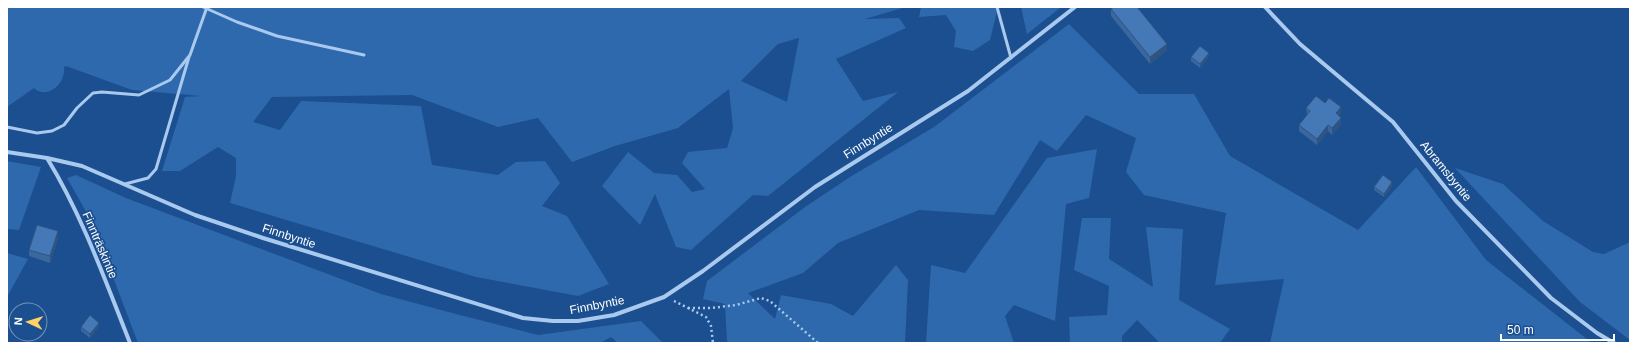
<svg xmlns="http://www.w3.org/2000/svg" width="1637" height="350" font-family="Helvetica,sans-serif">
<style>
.green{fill:#2e69ad;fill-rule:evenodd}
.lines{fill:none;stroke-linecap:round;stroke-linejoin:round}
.path{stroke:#a9c9ee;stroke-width:2.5;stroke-dasharray:2 3;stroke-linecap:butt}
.lane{stroke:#a9c9ee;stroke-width:3}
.street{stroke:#a9c9ee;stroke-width:4}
.wall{fill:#3a679d}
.shaded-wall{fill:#305480}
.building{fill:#4478b7;stroke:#305480}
.labels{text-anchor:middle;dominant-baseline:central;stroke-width:3.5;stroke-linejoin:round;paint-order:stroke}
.street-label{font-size:12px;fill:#fff;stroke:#1b4f8f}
</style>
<rect width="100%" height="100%" fill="#1b4f8f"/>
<g class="green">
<path d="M7,7H906L865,19L899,18L906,28L836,59L863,101L898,92L768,196L753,195L691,250L676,247L655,194L640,225L602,186L628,152L654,173L677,175L692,192L705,189L682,163L688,152L727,148L733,128L729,89L678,128L615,146L572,162L538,118L498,127L412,95L272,97L253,122L280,130L301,101L421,106L432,165L498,175L516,162L545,161L560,183L542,206L567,216L609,284L578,296L476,277L230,203L236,176V158L218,147L180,171H162L185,97L201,96L132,90L66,66L64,67C66,84 47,100 34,88L7,107ZM799,38L787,102L741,81L778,44Z"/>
<path d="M921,7H998L990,40L973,51L954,47L956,31L946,15L919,17Z"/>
<path d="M1021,7H1060V8L1027,34Z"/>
<path d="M1069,24L1139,94H1194L1230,156L1358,230L1416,167L1486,260L1592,343H1270L1284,279L1215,285L1226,213L1144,195L1126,172L1136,138L1086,115L1057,151L1040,140L994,215L919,210L838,243L803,273L748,293L775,319L781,295L831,304L853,316L896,265L908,280L905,343H732L727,341L725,304L703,299L707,281L805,207L850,177L934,127Z"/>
<path d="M1097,149L1089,198L1066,204L1055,321L1014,305L1005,316L1014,343H926L931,265L965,273L1047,158Z"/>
<path d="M7,161L41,167L19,230L7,229Z"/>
<path d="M1455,168L1503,184L1543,221L1593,252L1604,254L1630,242V340L1580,302Z"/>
<path d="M76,175L126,198L381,294L456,314L538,335L641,321L663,343H618L611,337L600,343H138L92,222L67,178Z"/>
<path d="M1082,218H1111L1109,259L1153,287L1146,227L1183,229L1179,300L1230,329L1220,343H1160L1137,320L1122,336V343H1070L1069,317L1107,315L1109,286L1074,270Z"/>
<path d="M7,253L28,259L7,297Z"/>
</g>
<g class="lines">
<g class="path">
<path d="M674,301L706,317L711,326L713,343"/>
<path d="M688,308H711L736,305L761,298L770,301L818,343"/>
</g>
<g class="lane">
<path d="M203,7L237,22L277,36L364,55"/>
<path d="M997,7L1011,58"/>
<path d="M7,127L37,133L52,131L64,125L77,108L93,93L102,92L139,95L170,80L190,55L207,7"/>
<path d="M125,184L148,178L156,169L189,57"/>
</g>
<g class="street">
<path d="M1265,7L1300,44L1393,122L1456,201L1551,298L1597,333L1614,343"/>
<path d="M7,152L47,158L82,166L195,215L263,238L523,318L553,321H578L614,315L664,297L703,271L815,187L968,91L1075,7"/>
<path d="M47,158C82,215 105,280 130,343"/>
</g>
</g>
<g class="wall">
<path d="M1111,9L1167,50L1150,64L1111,16Z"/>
<path d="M1209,56L1200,68L1191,61V57Z"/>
<path d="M1325,103L1341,113L1339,116L1341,124L1332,135L1328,131L1317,145L1299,131V125L1307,115L1306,108Z"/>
<path d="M1392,186L1384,197L1374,190V187Z"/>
<path d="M58,238L50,263L29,256V250Z"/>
<path d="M99,326L90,338L81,331V327Z"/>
</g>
<g class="shaded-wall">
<path d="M1167,44V50L1150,64V57Z"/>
<path d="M1209,53V56L1200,68V64Z"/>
<path d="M1341,107V113L1336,119V113Z"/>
<path d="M1341,118V124L1332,135V128Z"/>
<path d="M1328,125V131L1317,145V139Z"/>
<path d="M1392,182V186L1384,197V194Z"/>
<path d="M58,231V238L50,263V256Z"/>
<path d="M99,323V326L90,338V334Z"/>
</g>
<g class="building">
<path d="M1114,7H1137L1167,44L1150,57L1111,9Z"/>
<path d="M1200,46L1209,53L1200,64L1191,57Z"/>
<path d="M1316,96L1325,103L1329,98L1341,107L1336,113L1341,118L1332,128L1328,125L1317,139L1299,125L1310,111L1306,108Z"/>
<path d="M1383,175L1392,182L1384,194L1374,187Z"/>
<path d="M37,225L58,231L50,256L29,250Z"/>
<path d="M90,315L99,323L90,334L81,327Z"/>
</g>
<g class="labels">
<g class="street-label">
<text transform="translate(868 141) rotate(-32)">Finnbyntie</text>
<text transform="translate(1446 171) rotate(51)">Abramsbyntie</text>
<text transform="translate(289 236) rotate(18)">Finnbyntie</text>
<text transform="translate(100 245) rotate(67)">Finnträskintie</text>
<text transform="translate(597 305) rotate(-11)">Finnbyntie</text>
</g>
</g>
<rect width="1637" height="350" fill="none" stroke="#ffffff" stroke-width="16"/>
<g transform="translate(28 322) rotate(274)"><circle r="19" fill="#1b4f8f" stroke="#7695bc"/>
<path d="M0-3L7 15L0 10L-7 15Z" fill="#ffd166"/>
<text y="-6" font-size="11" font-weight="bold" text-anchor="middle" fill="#ffffff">N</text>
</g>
<path d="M1501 334v6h113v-6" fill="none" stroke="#ffffff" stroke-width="2"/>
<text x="1507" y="334" font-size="12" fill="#ffffff" stroke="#1b4f8f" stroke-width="3" paint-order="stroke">50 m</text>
</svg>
